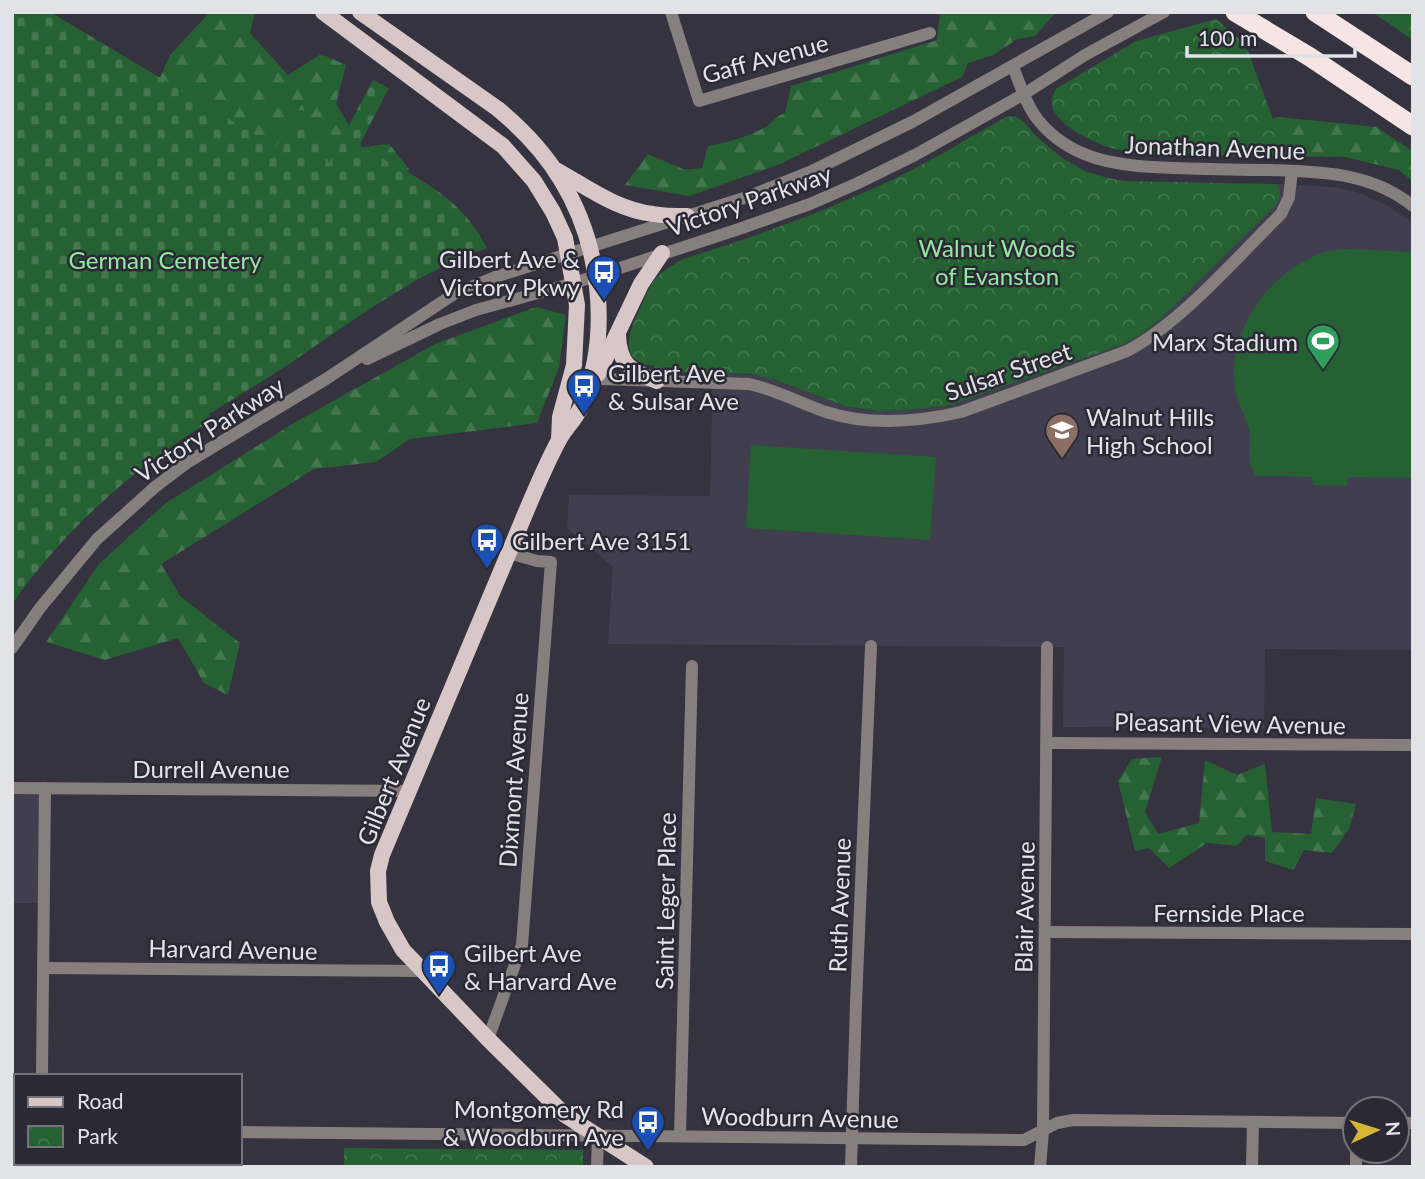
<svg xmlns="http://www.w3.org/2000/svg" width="1425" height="1179" font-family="Lato,sans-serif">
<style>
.built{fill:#413f4f}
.forest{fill:url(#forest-firs)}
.cemetery{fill:url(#cemetery-stones)}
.park{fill:url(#park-crowns)}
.garden{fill:#256132}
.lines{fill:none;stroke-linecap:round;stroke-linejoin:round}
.minor{stroke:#867f7e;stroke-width:12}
.major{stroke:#d7c8c7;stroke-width:16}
.highway{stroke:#f7e5e3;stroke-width:19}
.labels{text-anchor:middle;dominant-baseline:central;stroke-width:5;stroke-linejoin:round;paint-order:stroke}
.street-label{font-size:24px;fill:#e2e2e9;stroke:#2b2934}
.park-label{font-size:24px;fill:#93e8a0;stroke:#2b2934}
.poi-label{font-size:24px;fill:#e2e2e9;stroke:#2b2934;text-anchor:start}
</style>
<defs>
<pattern id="forest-firs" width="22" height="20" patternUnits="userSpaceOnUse" patternTransform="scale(1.75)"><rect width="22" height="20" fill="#256132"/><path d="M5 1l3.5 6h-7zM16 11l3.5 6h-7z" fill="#447750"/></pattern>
<pattern id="cemetery-stones" width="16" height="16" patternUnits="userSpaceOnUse" patternTransform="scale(1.75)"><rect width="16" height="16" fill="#256132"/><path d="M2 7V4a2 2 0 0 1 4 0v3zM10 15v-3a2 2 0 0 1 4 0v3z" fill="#447750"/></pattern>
<pattern id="park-crowns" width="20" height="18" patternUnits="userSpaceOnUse" patternTransform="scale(1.75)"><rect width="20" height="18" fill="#256132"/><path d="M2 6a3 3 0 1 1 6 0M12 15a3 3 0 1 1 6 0" fill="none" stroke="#447750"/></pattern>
</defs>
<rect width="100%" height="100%" fill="#35333f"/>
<g class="built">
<path d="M1276,184L1332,187L1354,191L1385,204L1413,223V650L1265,649L1264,728L1063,727L1064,647L608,644L613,567L567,528L569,495L710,496L713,372L763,376L848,407L863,410L879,411L951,405L972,398L1124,344L1140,335L1162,318L1277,204L1281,192Z"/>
<path d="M12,788H45L44,903H12Z"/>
</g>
<g class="forest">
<path d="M210,12H255L250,33L288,75L321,54L346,65L336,104L362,147L389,144L409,169L388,206L156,87L170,55Z"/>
<path d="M940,12H1056L1035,36L1017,39L993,55L968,63L962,77L780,164L689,196L625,185L648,154L685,170L702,168L708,146C728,142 749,137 767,126C776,120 772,118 785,113L791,86L937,40Z"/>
<path d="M1372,12H1413V40Z"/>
<path d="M1279,117L1376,127L1413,151V182L1399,170L1345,157L1136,154L1087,136L1258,122Z"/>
<path d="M536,307L566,315L559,367L537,423L410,439L376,462L314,469L161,564L180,596L240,643L228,695L204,683L178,638L105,660L46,642L99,564L166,503L294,423L435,344Z"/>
<path d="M1162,757L1145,812L1158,834L1199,823L1205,760L1237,775L1265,764L1272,832L1311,834L1316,798L1356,804L1349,829L1332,853L1304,850L1293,870L1265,861V838L1246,835L1237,846L1207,843L1169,868L1149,848L1135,851L1118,781L1132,759Z"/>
</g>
<path class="cemetery" d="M12,12H50L276,147L302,104L329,163L373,80L389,88L359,146C411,175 458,192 487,248C420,271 363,314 305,353C274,375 241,394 209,414L212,420C133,468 65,529 12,604Z"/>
<g class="park">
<path d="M1216,19L1238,38L1248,51L1286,155L1119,150C1097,145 1035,119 1056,89L1136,41Z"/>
<path d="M1015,116L1023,121L1036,136L1062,158L1087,172L1108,178L1124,181L1276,184C1282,190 1281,196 1277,204L1162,318L1140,335L1124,344L951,405L909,410L879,411L848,407L778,381L751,374L654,371V366C615,361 630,330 641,307C645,297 649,286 656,278C663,270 674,265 683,259C757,236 829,210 898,177C935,159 970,137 1006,117Z"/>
<path d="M344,1148L583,1150V1167H344Z"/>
</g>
<g class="garden">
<path d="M1349,249L1413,252V478L1348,477L1347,486L1313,485L1312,477L1256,476C1244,459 1253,447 1249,429C1244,411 1234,397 1234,378C1232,325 1269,275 1317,255C1327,250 1338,250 1349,249Z"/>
<path d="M751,445L936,457L930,540L746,528Z"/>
</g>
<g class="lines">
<g class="minor">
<path d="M671,12L699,101L930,33"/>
<path d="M1013,67C1020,84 1026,105 1038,120C1073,163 1123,166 1174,168C1206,169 1238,170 1271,170C1322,172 1371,172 1413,206"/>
<path d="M367,359L440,324L476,310L574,283L739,229L810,204L858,183L915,155L1024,94L1085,55L1164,12"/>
<path d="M571,378L749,384C776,390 800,403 826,412C869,426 917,422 961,412L1127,351C1183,321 1235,259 1281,214L1289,197L1292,171"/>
<path d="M12,648L40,608L97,539L155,487L188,462L326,379L454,294L495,277L747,197L812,171L914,121L1108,12"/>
<path d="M1047,743L1413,745"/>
<path d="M12,788L409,791"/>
<path d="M1045,932L1413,934"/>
<path d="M44,968L422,971"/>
<path d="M488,1039L522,945L551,562L537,561L509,553"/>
<path d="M42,1076L45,788"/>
<path d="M1397,1123H1413"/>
<path d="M12,1128L16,1129"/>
<path d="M240,1132L1024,1140L1057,1123L1073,1120L1355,1123"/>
<path d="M680,1136L692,666"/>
<path d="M42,1163V1167"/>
<path d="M220,1167V1163"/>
<path d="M597,1167L598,1136"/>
<path d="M851,1167L856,1003L871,646"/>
<path d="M1040,1167L1043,1132L1047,647"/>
<path d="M1252,1167L1253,1122"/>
<path d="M1356,1167V1151"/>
</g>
<g class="major">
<path d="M323,12L503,146L534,181L553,212L565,238L577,305L574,365L560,417L559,439"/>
<path d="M360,12L498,109C522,129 545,153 561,180C601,245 611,334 582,405C577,418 565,428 559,440C539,477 524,518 507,557C465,656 424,756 382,855L378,871L379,902L387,922L403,950L488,1039L565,1115L646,1167"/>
<path d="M556,170C587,187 617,210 653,214C664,216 676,216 687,216"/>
<path d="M618,335C619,365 631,371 657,381"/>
<path d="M598,374L641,284L662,253"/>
</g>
<g class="highway">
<path d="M1235,12L1310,57L1413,126"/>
<path d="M1315,12L1413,76"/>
</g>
</g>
<defs>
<g id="bus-pin" transform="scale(1.75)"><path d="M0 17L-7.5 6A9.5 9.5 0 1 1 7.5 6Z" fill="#1a4fb4" stroke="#2b2934"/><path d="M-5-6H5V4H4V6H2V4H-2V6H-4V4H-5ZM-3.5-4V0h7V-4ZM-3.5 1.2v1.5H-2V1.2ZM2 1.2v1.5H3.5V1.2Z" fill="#fff"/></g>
<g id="stadium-pin" transform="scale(1.75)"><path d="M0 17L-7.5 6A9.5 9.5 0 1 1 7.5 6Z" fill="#2e9e5b" stroke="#2b2934"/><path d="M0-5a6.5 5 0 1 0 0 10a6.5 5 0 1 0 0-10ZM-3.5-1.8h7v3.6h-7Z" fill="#fff"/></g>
<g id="school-pin" transform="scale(1.75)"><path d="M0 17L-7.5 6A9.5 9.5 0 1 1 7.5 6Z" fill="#8d6e63" stroke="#2b2934"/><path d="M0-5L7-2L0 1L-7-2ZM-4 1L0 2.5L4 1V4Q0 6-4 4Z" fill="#fff"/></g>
</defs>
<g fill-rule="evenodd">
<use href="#bus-pin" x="604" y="272"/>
<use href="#stadium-pin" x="1323" y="341"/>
<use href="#bus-pin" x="584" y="386"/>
<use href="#school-pin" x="1062" y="430"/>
<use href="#bus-pin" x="487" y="540"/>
<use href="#bus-pin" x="439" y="966"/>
<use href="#bus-pin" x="648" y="1122"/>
</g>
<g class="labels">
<g class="street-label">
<text transform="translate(765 58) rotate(-15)">Gaff Avenue</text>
<text transform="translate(1215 147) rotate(2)">Jonathan Avenue</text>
<text transform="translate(749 200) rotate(-19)">Victory Parkway</text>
<text transform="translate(1008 371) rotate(-19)">Sulsar Street</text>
<text transform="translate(209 429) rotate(-33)">Victory Parkway</text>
<text transform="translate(1230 723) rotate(1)">Pleasant View Avenue</text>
<text x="211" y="768">Durrell Avenue</text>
<text transform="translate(393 771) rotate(-68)">Gilbert Avenue</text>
<text transform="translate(513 780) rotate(-86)">Dixmont Avenue</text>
<text transform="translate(665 901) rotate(-89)">Saint Leger Place</text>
<text transform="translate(839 905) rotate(-88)">Ruth Avenue</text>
<text transform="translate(1024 907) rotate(-89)">Blair Avenue</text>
<text x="1229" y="912">Fernside Place</text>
<text transform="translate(233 949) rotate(1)">Harvard Avenue</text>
<text transform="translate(800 1117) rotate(1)">Woodburn Avenue</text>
</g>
<g class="park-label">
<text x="997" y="247">Walnut Woods<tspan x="997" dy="28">of Evanston</tspan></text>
<text x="165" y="259">German Cemetery</text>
</g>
<g class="poi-label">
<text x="580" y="258" text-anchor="end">Gilbert Ave &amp;<tspan x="580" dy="28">Victory Pkwy</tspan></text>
<text x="1298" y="341" text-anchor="end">Marx Stadium</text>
<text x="608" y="372">Gilbert Ave<tspan x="608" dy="28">&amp; Sulsar Ave</tspan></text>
<text x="1086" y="416">Walnut Hills<tspan x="1086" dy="28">High School</tspan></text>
<text x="512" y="540">Gilbert Ave 3151</text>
<text x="464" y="952">Gilbert Ave<tspan x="464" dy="28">&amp; Harvard Ave</tspan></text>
<text x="624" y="1108" text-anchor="end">Montgomery Rd<tspan x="624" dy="28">&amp; Woodburn Ave</tspan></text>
</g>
</g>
<rect width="1425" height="1179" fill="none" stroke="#e2e2e9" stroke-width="28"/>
<rect x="14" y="1074" width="228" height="91" fill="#2b2934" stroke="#74737c" stroke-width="2"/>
<rect x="28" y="1097" width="35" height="10" fill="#d7c8c7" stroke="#74737c" stroke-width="2"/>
<text x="77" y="1109" font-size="21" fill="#e2e2e9">Road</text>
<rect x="28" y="1126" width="35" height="21" fill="url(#park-crowns)" stroke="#74737c" stroke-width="2"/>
<text x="77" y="1144" font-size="21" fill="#e2e2e9">Park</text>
<g transform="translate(1376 1130) rotate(86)"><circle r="33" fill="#2b2934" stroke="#74737c" stroke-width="2"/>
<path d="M0-5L12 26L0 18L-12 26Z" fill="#d8b434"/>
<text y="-10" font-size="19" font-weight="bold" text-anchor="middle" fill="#e2e2e9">N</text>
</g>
<path d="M1187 46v10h168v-10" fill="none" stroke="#e2e2e9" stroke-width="3.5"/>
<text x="1198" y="46" font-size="21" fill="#e2e2e9" stroke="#2b2934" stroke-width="5" paint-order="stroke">100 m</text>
</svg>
